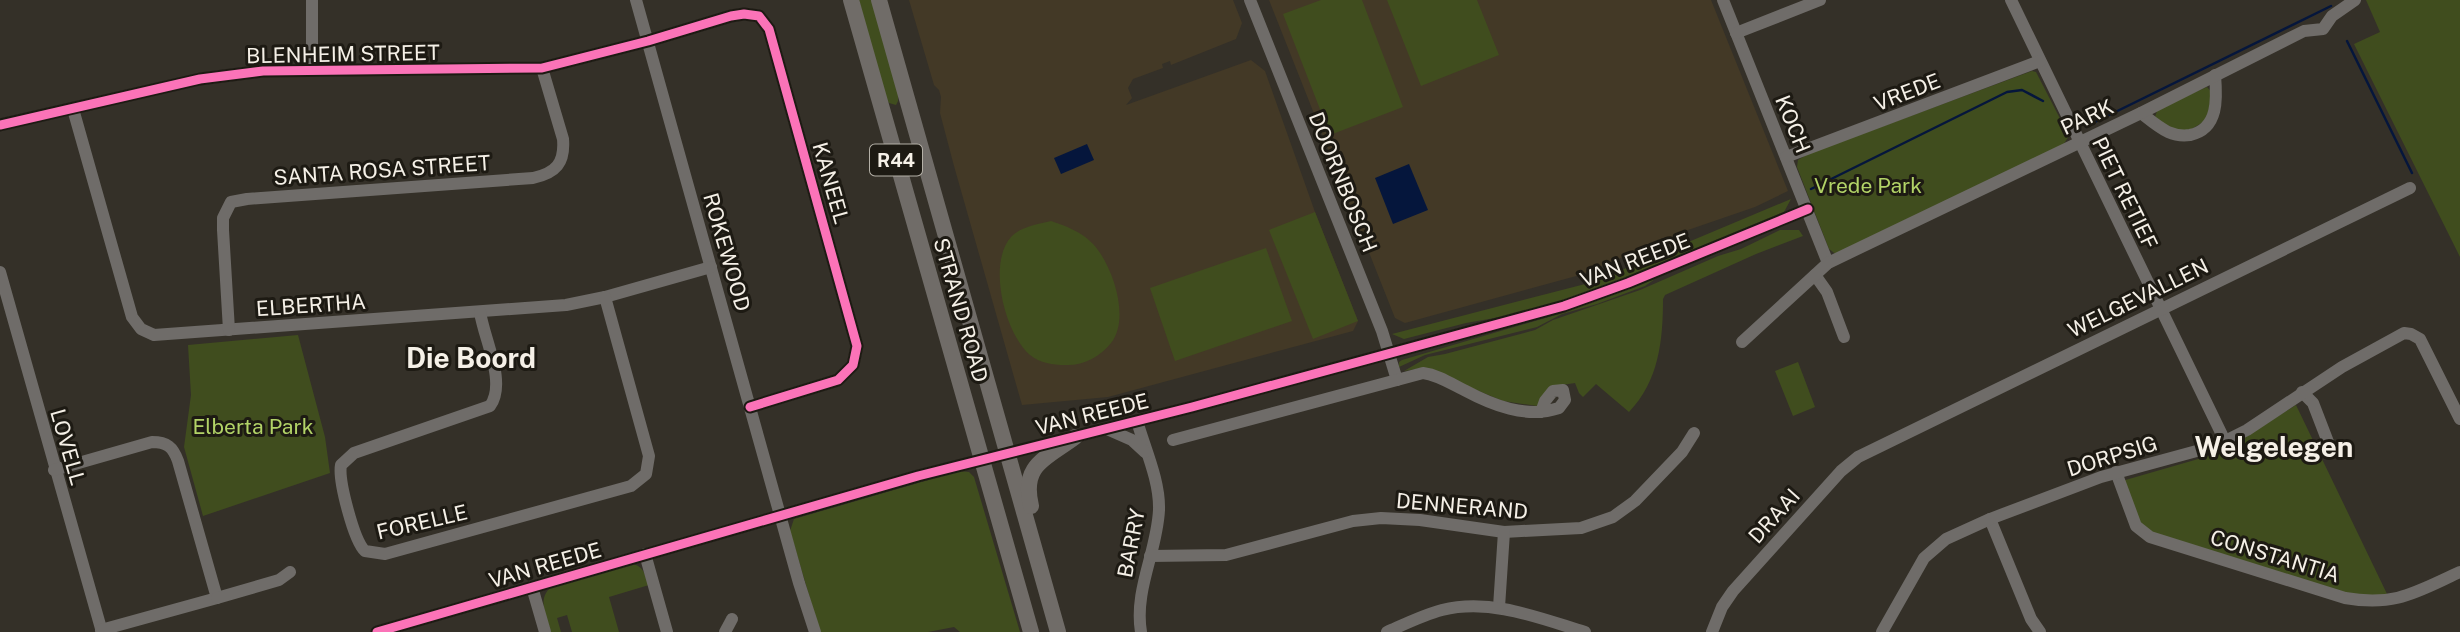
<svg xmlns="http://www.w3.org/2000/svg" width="2460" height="632" font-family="'Public Sans',sans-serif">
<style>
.built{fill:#433926}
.green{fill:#404d1e}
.water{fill:#05163c}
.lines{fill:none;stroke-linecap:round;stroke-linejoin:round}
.stream{stroke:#05163c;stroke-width:2.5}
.minor{stroke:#6f6c69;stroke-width:12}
.major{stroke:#706c68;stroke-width:16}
.cycleway-casing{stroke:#1d1a13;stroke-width:13}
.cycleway{stroke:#fb73b8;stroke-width:9}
.labels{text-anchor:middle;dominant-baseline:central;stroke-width:6;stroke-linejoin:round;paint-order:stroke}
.shield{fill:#1d1a13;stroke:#b4b0a7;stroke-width:2}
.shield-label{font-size:19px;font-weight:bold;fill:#f5f0e7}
.street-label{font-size:21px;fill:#f5f0e7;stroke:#1d1a13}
.park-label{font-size:21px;fill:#b2d367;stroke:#1d1a13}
.district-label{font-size:28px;font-weight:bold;fill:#f5f0e7;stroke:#1d1a13}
</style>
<rect width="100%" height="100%" fill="#343028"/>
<g class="built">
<path d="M909,0H1233L1242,23L1236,39L1171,65L1170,61L1162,64L1163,68L1133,79L1128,88L1132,98L1126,105L1251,60L1265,71L1315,212L1358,321L1353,331L1108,397L1022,405L954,166L940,113L941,97L939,90L934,85Z"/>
<path d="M1269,0H1711L1788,191L1755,207L1688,230L1580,275L1405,323L1395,318Z"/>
</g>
<g class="green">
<path d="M859,0H874L898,90V101L896,105L889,103L884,95Z"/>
<path d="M1321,0H1362L1403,107L1330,135L1283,14Z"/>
<path d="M1387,0H1477L1499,55L1421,86Z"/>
<path d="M2366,0H2460V257L2354,44L2380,32Z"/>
<path d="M2032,71L2036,72L2069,136L2063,145L1837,255L1829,249L1797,167L1798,160L1808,154Z"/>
<path d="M2207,87L2213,94L2209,118C2182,136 2181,137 2155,117L2158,108Z"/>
<path d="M1791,199L1784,212L1585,294L1512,315L1466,323L1404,339L1392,334L1593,282Z"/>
<path d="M1315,212L1358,321L1313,339L1269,230Z"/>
<path d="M1051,221C1066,226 1082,232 1093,244C1112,264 1131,318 1111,343C1100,357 1083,366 1065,365C1053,365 1040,363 1030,355C1005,334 987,264 1011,237C1020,227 1038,224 1051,221Z"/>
<path d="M1780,230H1799L1803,236L1756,254L1665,295L1663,299C1663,340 1659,381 1629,412L1596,384L1583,397L1579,393L1575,383L1555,386L1537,406L1503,401L1423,368L1404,371L1428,357L1445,354L1535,330L1553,320L1640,290L1718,256L1741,249Z"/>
<path d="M1266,248L1292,321L1175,361L1150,288Z"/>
<path d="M1655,279L1645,286L1597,304L1562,314L1537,327L1425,355L1399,367V362L1402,360L1562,313Z"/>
<path d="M298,335L325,437L330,473L203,516L184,447L191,395L188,345Z"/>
<path d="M1798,362L1815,407L1793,416L1775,371Z"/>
<path d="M2296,405L2388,596L2361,599L2138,529L2122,481L2219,453Z"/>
<path d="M959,471L969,472L974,477L1020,632H960L954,627L928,632H820L790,531L794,519Z"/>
<path d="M632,564C644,566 645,575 649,585L609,597L619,632H572L567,615L557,618L561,632H551C547,617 537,600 550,588Z"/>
</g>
<g class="water">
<path d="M1087,144L1094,160L1061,174L1054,158Z"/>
<path d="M1409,164L1428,210L1393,224L1375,178Z"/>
</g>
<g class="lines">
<g class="stream">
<path d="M2347,41L2412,173"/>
<path d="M2095,122L2331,6"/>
<path d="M1811,189L2007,92L2022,90L2043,101"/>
</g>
<g class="minor">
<path d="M312,0V70"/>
<path d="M636,0L799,583L815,632"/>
<path d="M1250,0L1382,331L1397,380"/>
<path d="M1723,0L1828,263"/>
<path d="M2011,0L2225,441"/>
<path d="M1736,33L1820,0"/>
<path d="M73,109L132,317L141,329L154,335L566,305L605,297L711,267"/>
<path d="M2141,113C2150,120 2158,127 2168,132C2175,135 2183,136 2190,135C2219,129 2217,98 2215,75"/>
<path d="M0,125L200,79L263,71L542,68L648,41L731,16L744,14L759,16L769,29L857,346L853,365L838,380L750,407"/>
<path d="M1786,157L2040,61"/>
<path d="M0,272L102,632"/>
<path d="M1815,275L1827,292L1844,337"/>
<path d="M480,312C484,339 507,383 490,406L354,453L341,465C338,480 354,541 365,551L385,554L631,486L646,474L649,456L605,297"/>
<path d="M229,330L223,230V218L231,202L247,199L533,178C556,173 565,163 563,139L542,68"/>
<path d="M1742,342L1828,263L2141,113L2304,31L2323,29L2332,16L2355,0"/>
<path d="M2302,392L2313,403L2328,442"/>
<path d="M1137,421C1145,449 1160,481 1159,510C1157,552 1134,590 1141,632"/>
<path d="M1107,429L1132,440L1145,452"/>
<path d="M1173,440L1423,373C1438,375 1450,383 1464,390C1492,405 1526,419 1559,408L1565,400L1563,390L1553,391L1545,401L1541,412"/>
<path d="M54,470L152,442C167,442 173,447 178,461L217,598L101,630"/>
<path d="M2116,472L2136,526L2150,537L2345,598C2395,607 2416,592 2460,572"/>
<path d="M1990,519L2031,619L2040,632"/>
<path d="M645,554L667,632"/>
<path d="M1150,556L1226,555L1353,521L1381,518L1420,520L1504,532L1581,528L1613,517L1635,501L1682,452L1694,433"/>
<path d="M532,587L545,632"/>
<path d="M217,598L279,580L290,572"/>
<path d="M1499,607L1504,532"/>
<path d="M377,632L918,476L1192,407L1564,306L1628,283L1808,209"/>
<path d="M725,632L732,619"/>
<path d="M1387,632C1405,624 1423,615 1442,610C1491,598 1539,618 1585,632"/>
<path d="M1712,632L1722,607L1733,591L1841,471L1858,457L2410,188"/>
<path d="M1882,632L1924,558L1946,539L1990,519L2101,477L2204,449L2225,441L2247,430L2342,367L2404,333L2411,334L2420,339L2460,419"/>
</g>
<g class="major">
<path d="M851,0L1031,632"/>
<path d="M879,0L1058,632"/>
<path d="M1031,506C1021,464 1046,459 1075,437"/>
</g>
<g class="cycleway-casing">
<g id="cycleway">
<path d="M0,125L200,79L263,71L542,68L648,41L731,16L744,14L759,16L769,29L857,346L853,365L838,380L750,407"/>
<path d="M377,632L918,476L1192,407L1564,306L1628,283L1808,209"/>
</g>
</g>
<use href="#cycleway" class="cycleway"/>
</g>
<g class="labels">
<rect class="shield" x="870" y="144.5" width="52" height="31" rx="5"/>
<g class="shield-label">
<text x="896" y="160">R44</text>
</g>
<g class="street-label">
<text transform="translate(343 54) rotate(-1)">BLENHEIM STREET</text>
<text transform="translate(1907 92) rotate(-21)">VREDE</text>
<text transform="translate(2087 117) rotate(-25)">PARK</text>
<text transform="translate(1793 124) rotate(68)">KOCH</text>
<text transform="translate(382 170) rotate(-4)">SANTA ROSA STREET</text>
<text transform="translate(1343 182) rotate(68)">DOORNBOSCH</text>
<text transform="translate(831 183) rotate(74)">KANEEL</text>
<text transform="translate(2125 193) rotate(64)">PIET RETIEF</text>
<text transform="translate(727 252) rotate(74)">ROKEWOOD</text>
<text transform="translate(1635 260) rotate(-21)">VAN REEDE</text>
<text transform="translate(2138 298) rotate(-26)">WELGEVALLEN</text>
<text transform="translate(311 305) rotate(-4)">ELBERTHA</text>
<text transform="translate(961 310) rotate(74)">STRAND ROAD</text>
<text transform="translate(1092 414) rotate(-14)">VAN REEDE</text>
<text transform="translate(68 447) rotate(74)">LOVELL</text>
<text transform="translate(2112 456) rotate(-17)">DORPSIG</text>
<text transform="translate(1462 506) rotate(5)">DENNERAND</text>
<text transform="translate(1774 516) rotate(-48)">DRAAI</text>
<text transform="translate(422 522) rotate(-13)">FORELLE</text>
<text transform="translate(1131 543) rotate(-79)">BARRY</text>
<text transform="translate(2275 556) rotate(17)">CONSTANTIA</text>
<text transform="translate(545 565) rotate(-16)">VAN REEDE</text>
</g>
<g class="park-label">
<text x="1868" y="185">Vrede Park</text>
<text x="253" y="426">Elberta Park</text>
</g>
<g class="district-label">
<text x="471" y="357">Die Boord</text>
<text x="2274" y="446">Welgelegen</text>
</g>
</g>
</svg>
